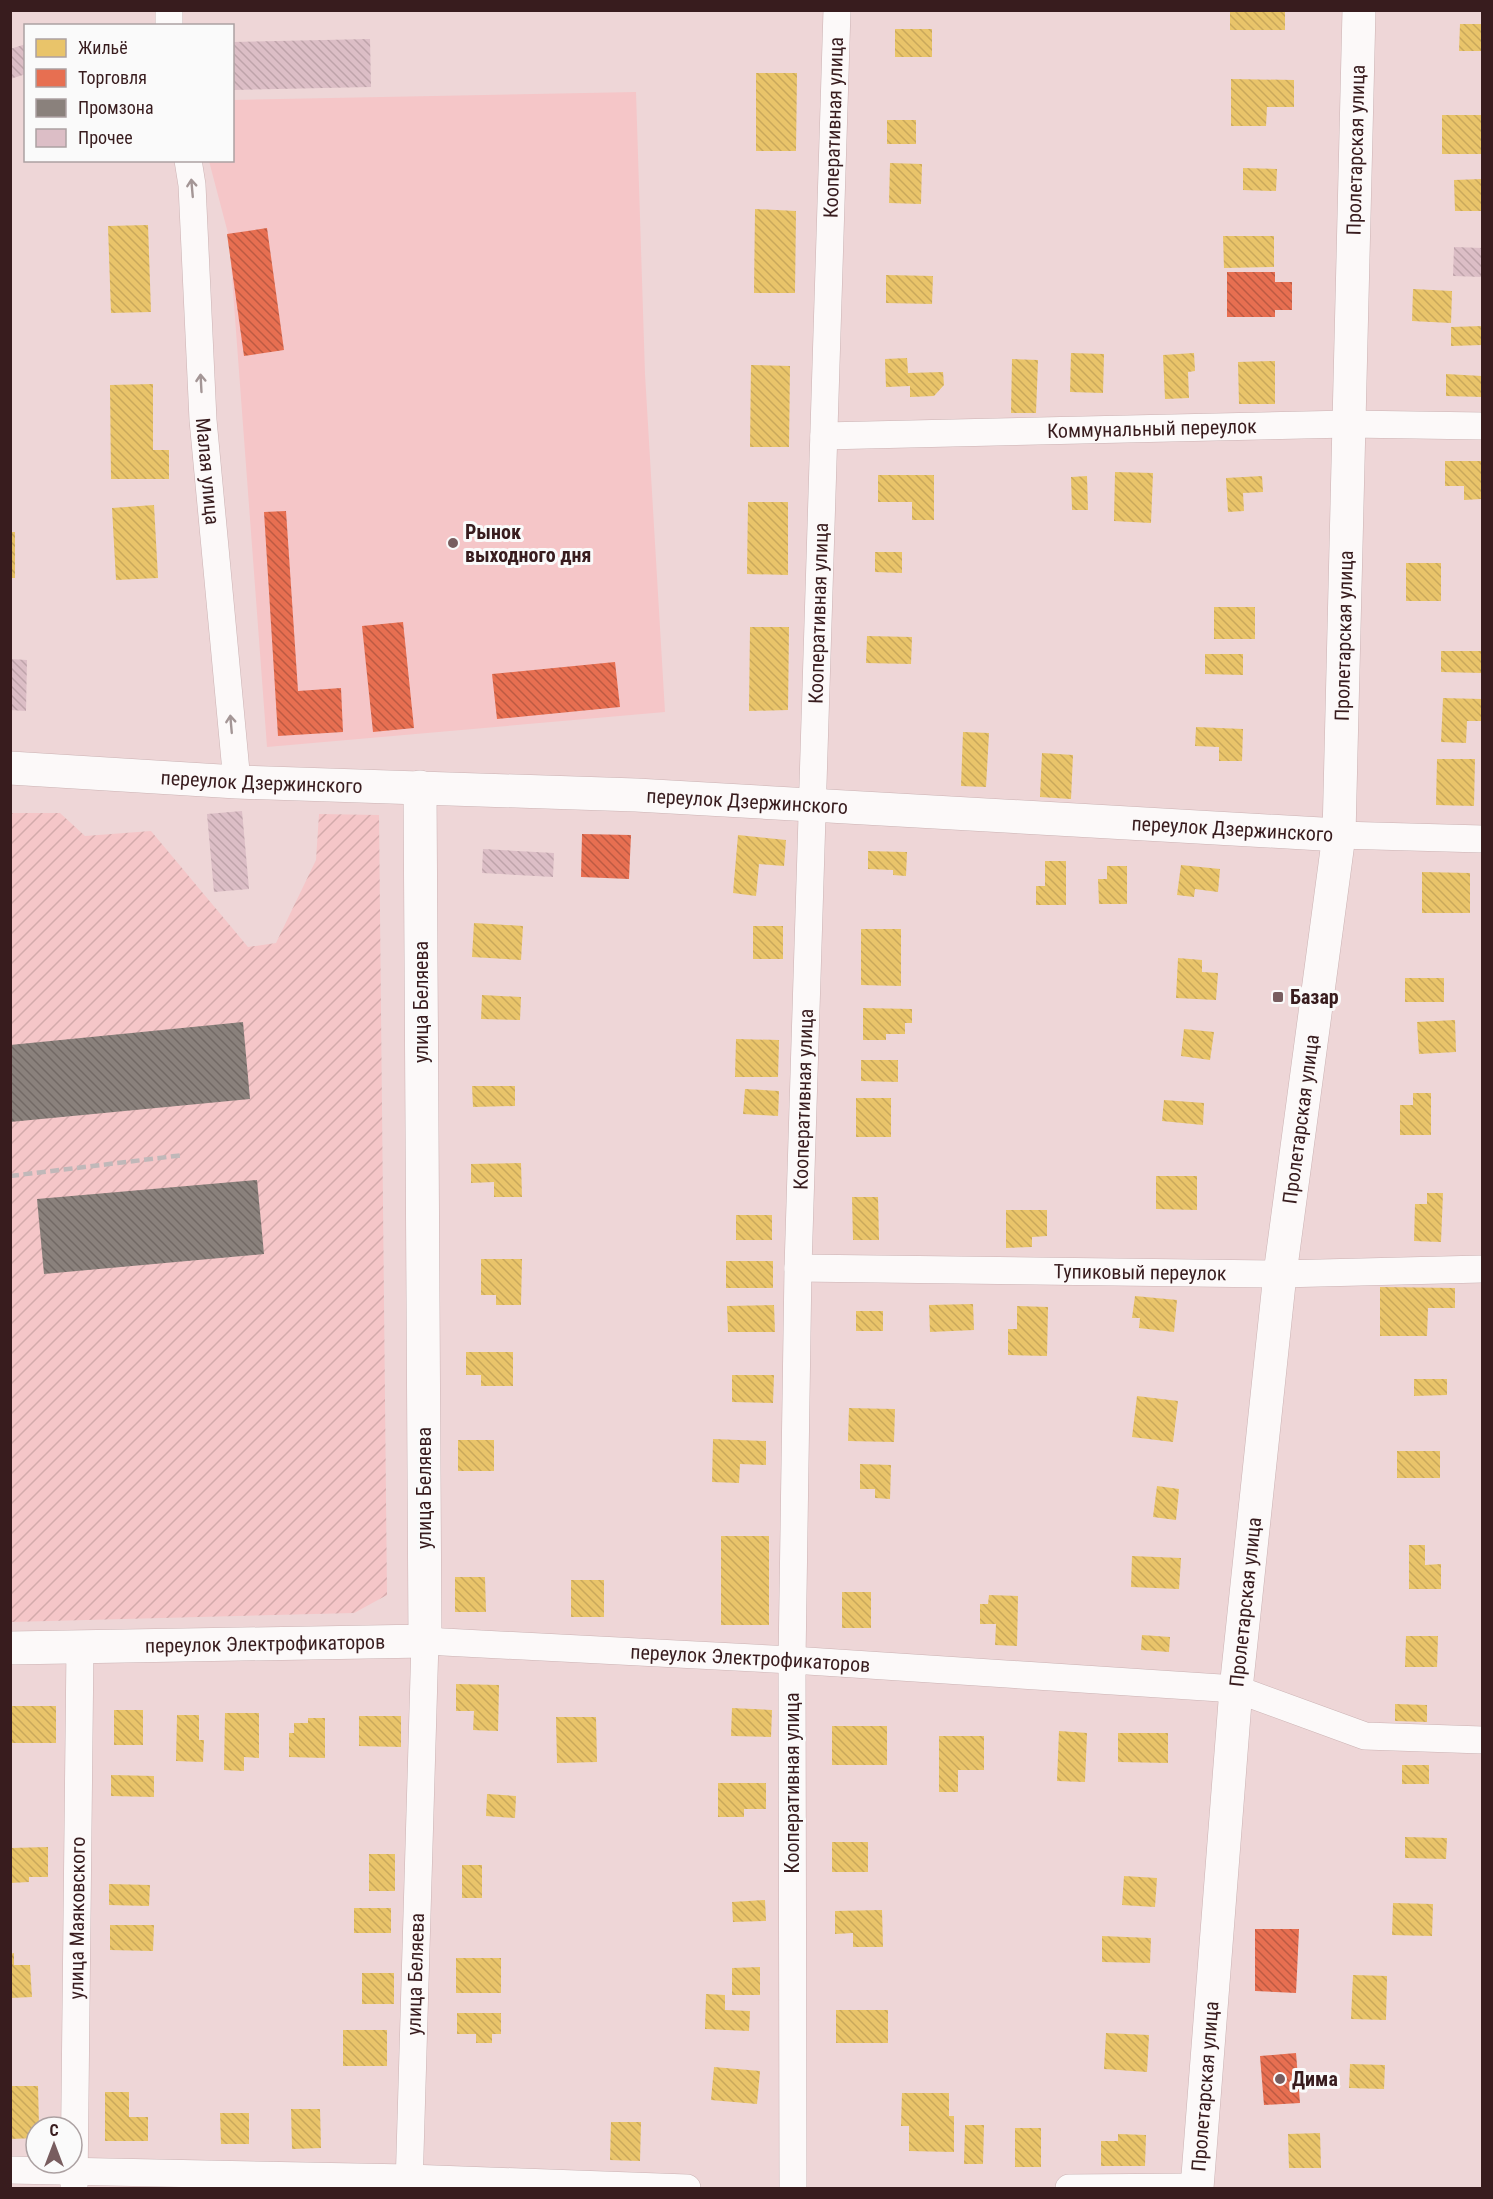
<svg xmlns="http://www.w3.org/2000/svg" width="1493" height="2199" font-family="'Roboto Condensed',sans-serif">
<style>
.built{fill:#f5c6c8}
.industrial{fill:url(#industrial-furrows)}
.homes{fill:url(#homes-back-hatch)}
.shops{fill:url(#shops-back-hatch)}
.industry{fill:url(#industry-back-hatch)}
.building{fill:url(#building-back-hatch)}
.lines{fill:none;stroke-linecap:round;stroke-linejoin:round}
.street-casing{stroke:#cbb2b3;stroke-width:28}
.secondary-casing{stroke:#cbb2b3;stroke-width:34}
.street{stroke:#fcf9f9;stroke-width:27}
.secondary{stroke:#fcf9f9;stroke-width:33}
.rail{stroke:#c0b8b9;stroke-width:4.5;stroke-dasharray:9 4.5;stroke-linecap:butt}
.oneway{stroke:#a49696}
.poi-dot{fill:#785d5f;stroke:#fafafa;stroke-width:2}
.labels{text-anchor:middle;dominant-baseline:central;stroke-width:6;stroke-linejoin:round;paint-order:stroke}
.street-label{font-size:20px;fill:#381c1e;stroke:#fafafa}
.poi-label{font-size:20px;font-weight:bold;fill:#381c1e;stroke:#fafafa;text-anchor:start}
</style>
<defs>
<pattern id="industrial-furrows" width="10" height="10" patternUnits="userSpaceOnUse" patternTransform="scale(1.5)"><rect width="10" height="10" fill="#f5c6c8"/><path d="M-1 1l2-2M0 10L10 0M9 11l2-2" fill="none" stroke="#d3aaab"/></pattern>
<pattern id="homes-back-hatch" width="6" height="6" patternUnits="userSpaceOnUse" patternTransform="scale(1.5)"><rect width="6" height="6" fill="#e9c46a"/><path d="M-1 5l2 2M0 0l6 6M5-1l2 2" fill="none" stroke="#c9a85b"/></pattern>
<pattern id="shops-back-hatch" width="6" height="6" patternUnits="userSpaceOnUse" patternTransform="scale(1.5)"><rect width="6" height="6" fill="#e76f51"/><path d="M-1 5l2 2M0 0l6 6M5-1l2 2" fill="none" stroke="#bc5a43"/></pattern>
<pattern id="industry-back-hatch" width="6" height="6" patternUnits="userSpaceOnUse" patternTransform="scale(1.5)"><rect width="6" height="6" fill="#8a817c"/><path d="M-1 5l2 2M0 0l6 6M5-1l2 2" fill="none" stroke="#726965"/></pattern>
<pattern id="building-back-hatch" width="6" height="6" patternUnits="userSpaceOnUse" patternTransform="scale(1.5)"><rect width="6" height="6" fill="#dcbec6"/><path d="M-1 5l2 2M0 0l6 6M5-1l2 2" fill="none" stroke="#bea3aa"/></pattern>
</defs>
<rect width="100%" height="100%" fill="#eed6d7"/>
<path class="built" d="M636,92L645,374L665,712L267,747L229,237L209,161L232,160L233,100Z"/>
<path class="industrial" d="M10,813H60L85,836L151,831L248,947L276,943L316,860L319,814L379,815L387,1595L354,1613L11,1622Z"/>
<g class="homes">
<rect x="1230" y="10" width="55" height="20"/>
<path d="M1460,24H1482V51H1459Z"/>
<rect x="895" y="29" width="37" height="28"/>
<path d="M756,73H797L796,151H756Z"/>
<path d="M1231,79L1294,80V107H1267L1266,126H1231Z"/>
<rect x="1442" y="115" width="40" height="39"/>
<rect x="887" y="120" width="29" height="24"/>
<path d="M890,163L922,164L921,204L889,203Z"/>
<path d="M1243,168L1277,169L1276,191L1243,190Z"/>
<path d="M1482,179V211H1455L1454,180Z"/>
<path d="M755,209L796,211L795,293H754Z"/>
<path d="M148,225L151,312L111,313L108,226Z"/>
<path d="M1223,236H1274V267L1224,268Z"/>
<path d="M886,275L933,276L932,304L886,303Z"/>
<path d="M1413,289L1452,291L1451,323L1412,321Z"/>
<path d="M1482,326V345L1451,346V327Z"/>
<path d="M1071,353L1104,354L1103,393L1070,392Z"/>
<path d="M1194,353L1195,371L1188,372L1189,398L1165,399L1163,355Z"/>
<path d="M907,358L908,373L943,372L944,385L934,396L910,397V386L886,387L885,359Z"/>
<path d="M1012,359L1038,360L1036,413H1011Z"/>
<path d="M1275,361V404H1239L1238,362Z"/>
<path d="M751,365L790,366L789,447H750Z"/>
<path d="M1446,374L1482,376V397L1446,396Z"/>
<path d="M153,384V450H169V479H111L110,385Z"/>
<path d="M1445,461H1482V499L1464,500V486H1445Z"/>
<path d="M1115,472L1153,473L1151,523L1114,521Z"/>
<path d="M878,475H934V520H912V502H878Z"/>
<path d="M1087,476L1088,510H1072L1071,477Z"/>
<path d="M1262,476L1263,492L1243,493L1244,511L1228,512L1226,478Z"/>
<path d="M748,502H788V575L747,574Z"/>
<path d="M154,505L158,578L116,580L112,508Z"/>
<rect x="10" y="532" width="5" height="46"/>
<path d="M875,552H902V573L875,572Z"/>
<rect x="1406" y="563" width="35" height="38"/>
<rect x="1214" y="607" width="41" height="32"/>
<path d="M750,627H789L788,710L749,711Z"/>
<path d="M867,636L912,637L911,664L866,663Z"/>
<path d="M1441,651H1482V673L1441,672Z"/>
<path d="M1205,654H1243V675L1205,674Z"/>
<path d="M1443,698L1482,699V721H1467L1466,743L1441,742Z"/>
<path d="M1196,727L1243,729L1242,761H1219V747L1195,746Z"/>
<path d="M963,732L989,733L986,787L961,786Z"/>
<path d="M1042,753L1073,755L1071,799L1040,797Z"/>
<path d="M1437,759H1475L1474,806L1436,805Z"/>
<path d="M738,835L786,840L784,866L759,864L756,896L733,893Z"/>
<path d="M868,851L907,852L906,876L893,875V870L868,869Z"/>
<path d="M1045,861H1066V905H1036V886H1045Z"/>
<path d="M1181,865L1220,869L1218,892L1195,889L1194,897L1177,895Z"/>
<path d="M1107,866H1127V904H1099L1098,879H1107Z"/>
<path d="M1422,872L1470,873V913H1422Z"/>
<path d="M474,923L523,926L521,960L472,957Z"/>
<rect x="753" y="926" width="30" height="33"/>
<path d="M861,929H901V986L861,985Z"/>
<path d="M1178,958L1202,960V972L1218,973L1216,1000L1176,998Z"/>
<rect x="1405" y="978" width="39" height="24"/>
<path d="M482,995L521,997L520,1020L481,1019Z"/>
<path d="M863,1008L912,1009V1023H905V1034H886V1040H863Z"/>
<path d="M1455,1020L1456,1052L1419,1054L1417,1022Z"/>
<path d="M1184,1029L1214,1032L1210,1060L1181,1056Z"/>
<path d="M736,1039L779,1040L778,1077H735Z"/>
<path d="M861,1060H898V1082L861,1081Z"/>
<path d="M472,1086H515V1106L473,1107Z"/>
<path d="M745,1089L779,1091L778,1116L743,1114Z"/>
<path d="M1413,1093H1431V1135H1400V1105H1413Z"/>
<rect x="856" y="1098" width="35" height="39"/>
<path d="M1164,1100L1204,1103L1203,1125L1162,1121Z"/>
<path d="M521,1163L522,1197H494V1182L471,1183V1164Z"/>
<path d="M1156,1176H1197V1210L1156,1209Z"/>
<path d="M1427,1193H1443L1441,1242L1414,1241L1415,1204H1427Z"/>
<path d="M852,1197H878L879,1240H853Z"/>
<path d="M1006,1210H1047V1236L1032,1237V1247L1006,1248Z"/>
<rect x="736" y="1215" width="36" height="25"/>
<path d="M481,1259H522L521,1305H496V1295H481Z"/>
<rect x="726" y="1261" width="47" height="27"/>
<path d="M1380,1287L1455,1288V1308H1428L1427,1336H1380Z"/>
<path d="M1135,1296L1177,1300L1174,1332L1139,1328L1140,1318H1132Z"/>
<path d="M973,1304L974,1330L930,1332L929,1305Z"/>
<path d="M774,1305L775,1332H728L727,1306Z"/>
<path d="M1017,1306L1048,1307L1047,1356L1008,1355V1329H1017Z"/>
<rect x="856" y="1311" width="27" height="20"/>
<path d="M466,1352H513V1386H481V1375H466Z"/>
<path d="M732,1375H774L773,1403L732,1402Z"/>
<path d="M1414,1379H1447V1395L1414,1396Z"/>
<path d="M1137,1396L1178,1401L1173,1442L1132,1437Z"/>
<path d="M849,1408L895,1409L894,1442L848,1441Z"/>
<path d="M713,1439L766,1441V1465L740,1464L739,1483L712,1482Z"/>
<rect x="458" y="1440" width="36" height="31"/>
<rect x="1397" y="1451" width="43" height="27"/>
<path d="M860,1464L891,1465L890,1499L875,1498V1489H860Z"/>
<path d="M1157,1486L1179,1489L1176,1520L1153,1517Z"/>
<rect x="721" y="1536" width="48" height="89"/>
<path d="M1409,1545H1425V1565L1441,1564V1589H1409Z"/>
<path d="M1132,1556L1181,1558L1179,1589L1131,1587Z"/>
<path d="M455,1577H485L486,1612H455Z"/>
<rect x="571" y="1580" width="33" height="37"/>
<rect x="842" y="1592" width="29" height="36"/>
<path d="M989,1595L1018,1596L1017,1646L995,1645L996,1624H980V1604H988Z"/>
<path d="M1142,1635L1170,1637L1169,1652L1141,1650Z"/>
<path d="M1406,1636H1438L1437,1667H1405Z"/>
<path d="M456,1684L499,1685L498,1731L473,1730L474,1711H456Z"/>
<path d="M1395,1704L1427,1705V1722L1395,1721Z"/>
<rect x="10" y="1706" width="46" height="37"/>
<path d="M732,1708L772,1710L771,1737L731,1736Z"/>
<rect x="114" y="1710" width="29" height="35"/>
<path d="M225,1713H259V1758L244,1757V1771L224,1770Z"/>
<path d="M177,1715H199V1740H204L203,1762L176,1761Z"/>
<path d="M359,1716H401V1747L359,1746Z"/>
<path d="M556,1717H596L597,1762L557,1763Z"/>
<path d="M308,1718H325V1758L289,1757V1733H294V1723H308Z"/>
<rect x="832" y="1726" width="55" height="39"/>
<path d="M1059,1731L1087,1733L1085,1782L1057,1781Z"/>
<path d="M1118,1733H1168V1763L1118,1762Z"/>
<path d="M939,1736H984V1770H958V1792H939Z"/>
<rect x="1402" y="1765" width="27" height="19"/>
<path d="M111,1775L154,1776V1797L111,1796Z"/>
<path d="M718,1783H766V1809H744V1817H718Z"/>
<path d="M487,1794L516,1796L515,1818L486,1816Z"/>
<path d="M1405,1837L1447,1838L1446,1859L1405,1858Z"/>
<rect x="832" y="1842" width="36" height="30"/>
<path d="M48,1847V1877H29V1882L10,1883V1848Z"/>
<rect x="369" y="1854" width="26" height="37"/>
<rect x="462" y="1865" width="20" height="33"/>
<path d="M1124,1876L1157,1878L1155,1907L1122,1905Z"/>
<path d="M109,1884L150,1885L149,1906L109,1905Z"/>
<path d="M765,1900L766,1921L733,1922L732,1902Z"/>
<path d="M1393,1903L1433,1904L1432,1936L1392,1935Z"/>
<rect x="354" y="1908" width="37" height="25"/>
<path d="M882,1910L883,1947H853V1933L835,1934V1911Z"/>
<path d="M110,1925H154L153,1951L110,1950Z"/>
<path d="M1102,1936L1151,1938L1150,1963L1102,1962Z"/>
<path d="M14,1953V1965H30L32,1997L10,1998V1954Z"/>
<rect x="456" y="1958" width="45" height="35"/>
<path d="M760,1967V1995H732V1968Z"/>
<rect x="362" y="1973" width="32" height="31"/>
<path d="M1353,1975L1387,1976L1386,2020L1351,2019Z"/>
<path d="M706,1994L725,1995V2010L750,2011L749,2031L705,2029Z"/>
<rect x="836" y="2010" width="52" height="33"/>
<path d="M457,2013H501V2034H492V2043H476V2034H457Z"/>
<rect x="343" y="2030" width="44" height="36"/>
<path d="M1106,2033L1149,2035L1147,2072L1104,2069Z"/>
<path d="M1350,2064L1385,2065L1384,2089L1349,2088Z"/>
<path d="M714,2067L760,2071L757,2104L711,2100Z"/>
<path d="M10,2086H38L39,2127H36V2138L10,2139Z"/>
<path d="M105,2092H129V2117H148V2141H105Z"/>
<path d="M902,2093H949V2116H954V2152L909,2151V2126H901Z"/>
<path d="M291,2109H320L321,2148L292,2149Z"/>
<path d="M220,2113H249V2144H221Z"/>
<path d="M611,2122H641L640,2161L610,2160Z"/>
<path d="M965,2125H984L983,2164H964Z"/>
<rect x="1015" y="2128" width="26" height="39"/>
<path d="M1320,2133L1321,2168H1289L1288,2134Z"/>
<path d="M1118,2134L1146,2135L1145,2166H1101V2141H1118Z"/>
</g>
<g class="shops">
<path d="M267,228L284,350L244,356L227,234Z"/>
<path d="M1227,272H1275V282H1292V310H1275V317H1227Z"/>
<path d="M286,511L298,691L341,688L343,732L278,736L264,512Z"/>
<path d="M403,622L414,728L373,732L362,626Z"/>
<path d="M615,662L620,707L497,719L492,674Z"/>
<path d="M582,834L631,835L629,879L581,877Z"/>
<path d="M1255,1929H1299L1296,1993L1255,1991Z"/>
<path d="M1296,2053L1300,2103L1264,2105L1260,2056Z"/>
</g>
<g class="industry">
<path d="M243,1022L250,1099L10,1122V1045Z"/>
<path d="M257,1180L264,1254L44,1274L37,1199Z"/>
</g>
<g class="building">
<path d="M370,39L371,87L232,90V42Z"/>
<path d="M26,44V74L10,79V49Z"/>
<path d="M1454,247L1482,248V277L1453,276Z"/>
<path d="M10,659L27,660L26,711L10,710Z"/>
<path d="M242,811L249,889L214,892L207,814Z"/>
<path d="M483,849L554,853L553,877L482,873Z"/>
</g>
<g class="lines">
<g class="street-casing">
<g id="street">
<path d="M169,10V26"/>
<path id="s1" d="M188,160L192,185L203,420L237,782"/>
<path id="s2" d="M824,436L1349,424L1482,426"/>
<path d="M1339,835L1482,839"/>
<path id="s3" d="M798,1268L1280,1274L1482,1269"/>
<path d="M10,2170L409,2178L687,2188"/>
<path id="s4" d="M74,2188L80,1647"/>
<path id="s5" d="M409,2188L425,1641L792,1660L1236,1689L1365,1736L1482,1740"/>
<path id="s6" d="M793,2188L792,1660L798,1268L837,10"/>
<path d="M1069,2188L1197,2187"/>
</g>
</g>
<g class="secondary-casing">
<g id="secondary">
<path id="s7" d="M10,768L237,782L636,795L1339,835"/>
<path id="s8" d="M10,1648L425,1641L420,787"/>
<path id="s9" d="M1197,2188L1236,1689L1280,1274L1339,835L1359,10"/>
</g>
</g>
<use href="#street" class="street"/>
<use href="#secondary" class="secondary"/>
<path class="rail" d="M10,1176L184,1155"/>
</g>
<defs><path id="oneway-shaft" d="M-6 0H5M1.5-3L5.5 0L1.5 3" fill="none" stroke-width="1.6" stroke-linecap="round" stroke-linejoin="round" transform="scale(1.5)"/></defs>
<g class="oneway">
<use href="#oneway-shaft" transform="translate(192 188) rotate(-95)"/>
<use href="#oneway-shaft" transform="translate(201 383) rotate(-93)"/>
<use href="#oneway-shaft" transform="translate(231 724) rotate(-95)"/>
</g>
<g class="poi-dot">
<circle cx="453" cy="543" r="6"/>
<rect x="1272" y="991" width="12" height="12" rx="3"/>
<circle cx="1280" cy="2079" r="6"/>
</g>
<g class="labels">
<g class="street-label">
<text stroke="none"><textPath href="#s6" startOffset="2061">Кооперативная улица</textPath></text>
<text stroke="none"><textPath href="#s9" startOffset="2046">Пролетарская улица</textPath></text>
<text stroke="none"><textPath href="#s2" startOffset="328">Коммунальный переулок</textPath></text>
<text stroke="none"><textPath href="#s1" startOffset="312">Малая улица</textPath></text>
<text stroke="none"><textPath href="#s6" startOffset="1575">Кооперативная улица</textPath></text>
<text stroke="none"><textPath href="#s9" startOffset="1560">Пролетарская улица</textPath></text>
<text stroke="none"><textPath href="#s7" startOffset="252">переулок Дзержинского</textPath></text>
<text stroke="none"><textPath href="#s7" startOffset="738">переулок Дзержинского</textPath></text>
<text stroke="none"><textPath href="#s7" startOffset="1224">переулок Дзержинского</textPath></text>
<text transform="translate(421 1002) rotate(-90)">улица Беляева</text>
<text stroke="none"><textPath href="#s6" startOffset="1089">Кооперативная улица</textPath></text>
<text stroke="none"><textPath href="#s9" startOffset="1074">Пролетарская улица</textPath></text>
<text stroke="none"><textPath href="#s3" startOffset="342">Тупиковый переулок</textPath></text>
<text transform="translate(424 1488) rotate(-90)">улица Беляева</text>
<text stroke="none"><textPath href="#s9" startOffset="588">Пролетарская улица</textPath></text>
<text stroke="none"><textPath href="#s8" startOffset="255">переулок Электрофикаторов</textPath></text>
<text stroke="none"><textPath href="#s5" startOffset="873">переулок Электрофикаторов</textPath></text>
<text transform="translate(792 1783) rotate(-90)">Кооперативная улица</text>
<text stroke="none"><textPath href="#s4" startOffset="270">улица Маяковского</textPath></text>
<text stroke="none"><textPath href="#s5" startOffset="214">улица Беляева</textPath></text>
<text stroke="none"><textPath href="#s9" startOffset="102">Пролетарская улица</textPath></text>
</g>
<g class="poi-label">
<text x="465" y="532">Рынок<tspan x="465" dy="23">выходного дня</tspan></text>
<text x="1290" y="997">Базар</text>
<text x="1292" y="2079">Дима</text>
</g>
</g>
<rect width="1493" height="2199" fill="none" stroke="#381c1e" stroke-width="24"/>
<rect x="24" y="24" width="210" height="138" fill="#fafafa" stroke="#aca1a2" stroke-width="1.5"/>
<rect x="36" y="39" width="30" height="18" fill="#e9c46a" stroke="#aca1a2" stroke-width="1.5"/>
<text x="78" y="54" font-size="18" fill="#381c1e">Жильё</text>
<rect x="36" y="69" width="30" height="18" fill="#e76f51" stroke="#aca1a2" stroke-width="1.5"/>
<text x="78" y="84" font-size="18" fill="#381c1e">Торговля</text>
<rect x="36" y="99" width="30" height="18" fill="#8a817c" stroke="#aca1a2" stroke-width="1.5"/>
<text x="78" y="114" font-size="18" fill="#381c1e">Промзона</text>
<rect x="36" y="129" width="30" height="18" fill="#dcbec6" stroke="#aca1a2" stroke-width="1.5"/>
<text x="78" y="144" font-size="18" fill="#381c1e">Прочее</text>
<g transform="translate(54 2145)"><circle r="28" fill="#fafafa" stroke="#aca1a2" stroke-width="1.5"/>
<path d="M0-4.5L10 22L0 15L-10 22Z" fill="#785d5f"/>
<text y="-9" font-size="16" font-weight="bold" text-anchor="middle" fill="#381c1e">С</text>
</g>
</svg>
